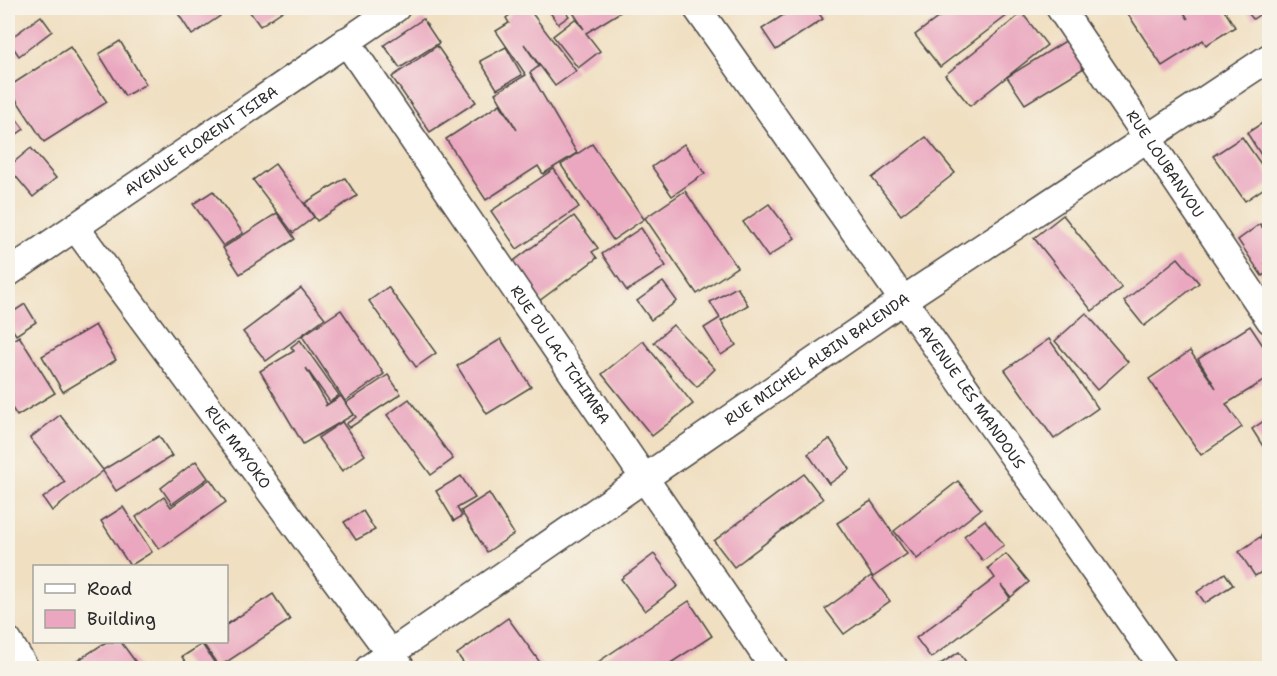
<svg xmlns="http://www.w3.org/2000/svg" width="1277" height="676" font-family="'Shantell Sans',sans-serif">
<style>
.building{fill:#eaa7bf}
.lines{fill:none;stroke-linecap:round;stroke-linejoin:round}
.minor-casing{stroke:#494642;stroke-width:30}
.minor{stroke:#fff;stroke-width:27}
.labels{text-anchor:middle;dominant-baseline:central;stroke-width:4.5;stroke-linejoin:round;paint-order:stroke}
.street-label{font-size:15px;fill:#2b2b2b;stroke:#f7f3e8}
</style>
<rect width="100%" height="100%" fill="#f7f3e8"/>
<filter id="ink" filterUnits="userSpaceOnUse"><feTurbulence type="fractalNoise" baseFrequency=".0167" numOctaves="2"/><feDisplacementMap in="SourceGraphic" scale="12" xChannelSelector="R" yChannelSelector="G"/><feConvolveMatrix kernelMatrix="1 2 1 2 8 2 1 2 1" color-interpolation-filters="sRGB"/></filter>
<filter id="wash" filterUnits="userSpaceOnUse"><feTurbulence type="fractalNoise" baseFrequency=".008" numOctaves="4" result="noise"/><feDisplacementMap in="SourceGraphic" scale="24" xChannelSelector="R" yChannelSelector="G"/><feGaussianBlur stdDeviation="1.35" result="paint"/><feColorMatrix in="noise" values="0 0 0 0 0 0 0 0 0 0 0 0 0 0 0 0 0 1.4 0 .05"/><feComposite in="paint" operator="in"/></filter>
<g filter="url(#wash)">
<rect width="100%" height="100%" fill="#f0dfc1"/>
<g id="blocks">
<g class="building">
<path d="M183,8H214L220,16L192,35L177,12Z"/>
<path d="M247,8H287L260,26Z"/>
<path d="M506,8H528L576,71L555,86L524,44L539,66L530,73L577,153L543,174L538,166L486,200L446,139L500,104L517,130L495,93L526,75L496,31L509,23L506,18L511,14Z"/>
<path d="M547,8H563L569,16L558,24Z"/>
<path d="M570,8H627L586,33L600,51L578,68L553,36L575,19L584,29Z"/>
<path d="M794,8H815L823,19L776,50L762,29Z"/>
<path d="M951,8H1017L940,67L915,35Z"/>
<path d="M1132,8H1181L1188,19L1182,8H1223L1235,27L1206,45L1203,40L1162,66L1126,11Z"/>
<path d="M1244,8H1269L1253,19Z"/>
<path d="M1022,13L1047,45L970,106L945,75Z"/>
<path d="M41,16L52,31L19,56L8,40Z"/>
<path d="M423,19L439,43L400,68L384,45Z"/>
<path d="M1067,40L1084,68L1025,104L1007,77Z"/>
<path d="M120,41L146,84L125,96L99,54Z"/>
<path d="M437,46L476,102L430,132L392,77Z"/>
<path d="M70,47L107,102L44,142L8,87Z"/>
<path d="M506,47L522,75L497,89L480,61Z"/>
<path d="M8,108L24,129L10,139L8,136Z"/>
<path d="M1270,118V169L1247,133Z"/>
<path d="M926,137L955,173L901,215L872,178Z"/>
<path d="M1242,137L1270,177V184L1245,201L1213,156Z"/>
<path d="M592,144L644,219L613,240L561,165Z"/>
<path d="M684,144L705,173L672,196L652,167Z"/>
<path d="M31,148L56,178L33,197L8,167Z"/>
<path d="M275,164L314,217L293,233L253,180Z"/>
<path d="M554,169L579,207L517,249L491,211Z"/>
<path d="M345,178L357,196L317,221L305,203Z"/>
<path d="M213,191L243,233L223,246L193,204Z"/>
<path d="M685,191L737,267L697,294L645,218Z"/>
<path d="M769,204L795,238L768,257L743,222Z"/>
<path d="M277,213L295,239L240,274L223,248Z"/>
<path d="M1063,215L1122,288L1092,311L1034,238Z"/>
<path d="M574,216L598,248L592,252L597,258L539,301L511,263Z"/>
<path d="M1260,224L1270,238V260L1265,263L1270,266V271L1262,276L1238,240Z"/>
<path d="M641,228L666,266L627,291L602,254Z"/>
<path d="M1178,258L1199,283L1144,326L1124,301Z"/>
<path d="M663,282L677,301L651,320L637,301Z"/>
<path d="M388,287L436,353L416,367L369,301Z"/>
<path d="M737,287L748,305L721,321L736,345L721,355L704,328L720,318L710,302Z"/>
<path d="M301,288L325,318L266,361L243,332Z"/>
<path d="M25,304L36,322L16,335L8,322V315Z"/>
<path d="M341,310L384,374L345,401L302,336Z"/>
<path d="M1086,313L1128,362L1097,390L1055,341Z"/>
<path d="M95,325L116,360L63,392L42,356Z"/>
<path d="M673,325L715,369L697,387L654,342Z"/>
<path d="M1250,326L1270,356V377L1226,404L1242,427L1201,455L1149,379L1190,351L1216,388L1198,359Z"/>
<path d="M19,336L55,393L17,416L8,402V343Z"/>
<path d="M501,339L531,387L487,414L457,366Z"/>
<path d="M1049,339L1098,408L1054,439L1005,370Z"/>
<path d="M300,340L339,395L330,402L306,368L327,404L325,406L341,396L353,415L303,444L260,371L294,351L291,347Z"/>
<path d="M643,341L693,404L652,436L602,374Z"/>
<path d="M388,375L401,394L349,428L346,424L356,417L346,403Z"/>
<path d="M409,399L453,459L431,475L387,415Z"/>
<path d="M60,415L103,470L159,436L172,456L116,491L103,471L52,511L43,498L65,482L30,438Z"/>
<path d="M1270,417V444L1264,448L1252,429Z"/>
<path d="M342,422L365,455L342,471L318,438Z"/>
<path d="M830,439L850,469L829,484L808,454Z"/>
<path d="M196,461L208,478L172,504L161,488Z"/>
<path d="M804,474L823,499L734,567L714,541Z"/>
<path d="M461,476L475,498L457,508L462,516L454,521L436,491Z"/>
<path d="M210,479L226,502L159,549L136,517L164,497L171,507Z"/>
<path d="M958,481L981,509L917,559L894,531Z"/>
<path d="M489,493L514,534L487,552L461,511Z"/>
<path d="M871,501L907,554L873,577L837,523Z"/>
<path d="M123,507L152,552L130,566L101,521Z"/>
<path d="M363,511L375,530L356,540L344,522Z"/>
<path d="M985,520L1004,545L983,561L964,536Z"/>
<path d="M1270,529V548L1261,536Z"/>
<path d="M1260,537L1270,551V567L1255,576L1239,552Z"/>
<path d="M654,554L678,586L645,611L621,579Z"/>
<path d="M1006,554L1029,582L1011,597L1001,585L1010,598L931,658L916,638L995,578L988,568Z"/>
<path d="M1225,573L1233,585L1205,603L1197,592Z"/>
<path d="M871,576L890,601L844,634L825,609Z"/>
<path d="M273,594L290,620L219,667L202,642H226V625Z"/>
<path d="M689,601L712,636L663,668H589Z"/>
<path d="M508,618L544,668H467L457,654Z"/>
<path d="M106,642H121L140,668H71L69,666Z"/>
<path d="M202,644L216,665L211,668H190L182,657Z"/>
<path d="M959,652L970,668H934Z"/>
</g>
</g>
</g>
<g filter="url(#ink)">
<use href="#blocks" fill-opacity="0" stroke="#494642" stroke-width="1.5"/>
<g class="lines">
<g class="minor-casing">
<g id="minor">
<path id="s1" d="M697,8L1163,668"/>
<path id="s2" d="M1060,8L1270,320"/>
<path id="s3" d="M346,41L774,668"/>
<path id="s4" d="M75,227L401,668"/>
<path id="s5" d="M8,273L396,8"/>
<path d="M8,641L25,668"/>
<path id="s6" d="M369,668L903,300L1270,57"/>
</g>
</g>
<use href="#minor" class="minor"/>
</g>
</g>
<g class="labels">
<g class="street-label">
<text stroke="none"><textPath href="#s5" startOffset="234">AVENUE FLORENT TSIBA</textPath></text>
<text stroke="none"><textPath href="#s2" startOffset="188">RUE LOUBANVOU</textPath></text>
<text stroke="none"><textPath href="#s3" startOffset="380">RUE DU LAC TCHIMBA</textPath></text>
<text stroke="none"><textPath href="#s6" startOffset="544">RUE MICHEL ALBIN BALENDA</textPath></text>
<text stroke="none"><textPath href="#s1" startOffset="476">AVENUE LES MANDOUS</textPath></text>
<text stroke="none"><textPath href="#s4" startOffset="274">RUE MAYOKO</textPath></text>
</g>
</g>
<rect width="1277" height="676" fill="none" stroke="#f7f3e8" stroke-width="30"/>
<rect x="33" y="565" width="195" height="78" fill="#f7f3e8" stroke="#a5a39c" stroke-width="1.5"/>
<rect x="45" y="584" width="30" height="9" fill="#ffffff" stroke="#a5a39c" stroke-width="1.5"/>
<text x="87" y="595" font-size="18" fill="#2b2b2b">Road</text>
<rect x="45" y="610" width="30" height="18" fill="#eaa7bf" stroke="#a5a39c" stroke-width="1.5"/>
<text x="87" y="625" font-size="18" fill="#2b2b2b">Building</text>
</svg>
